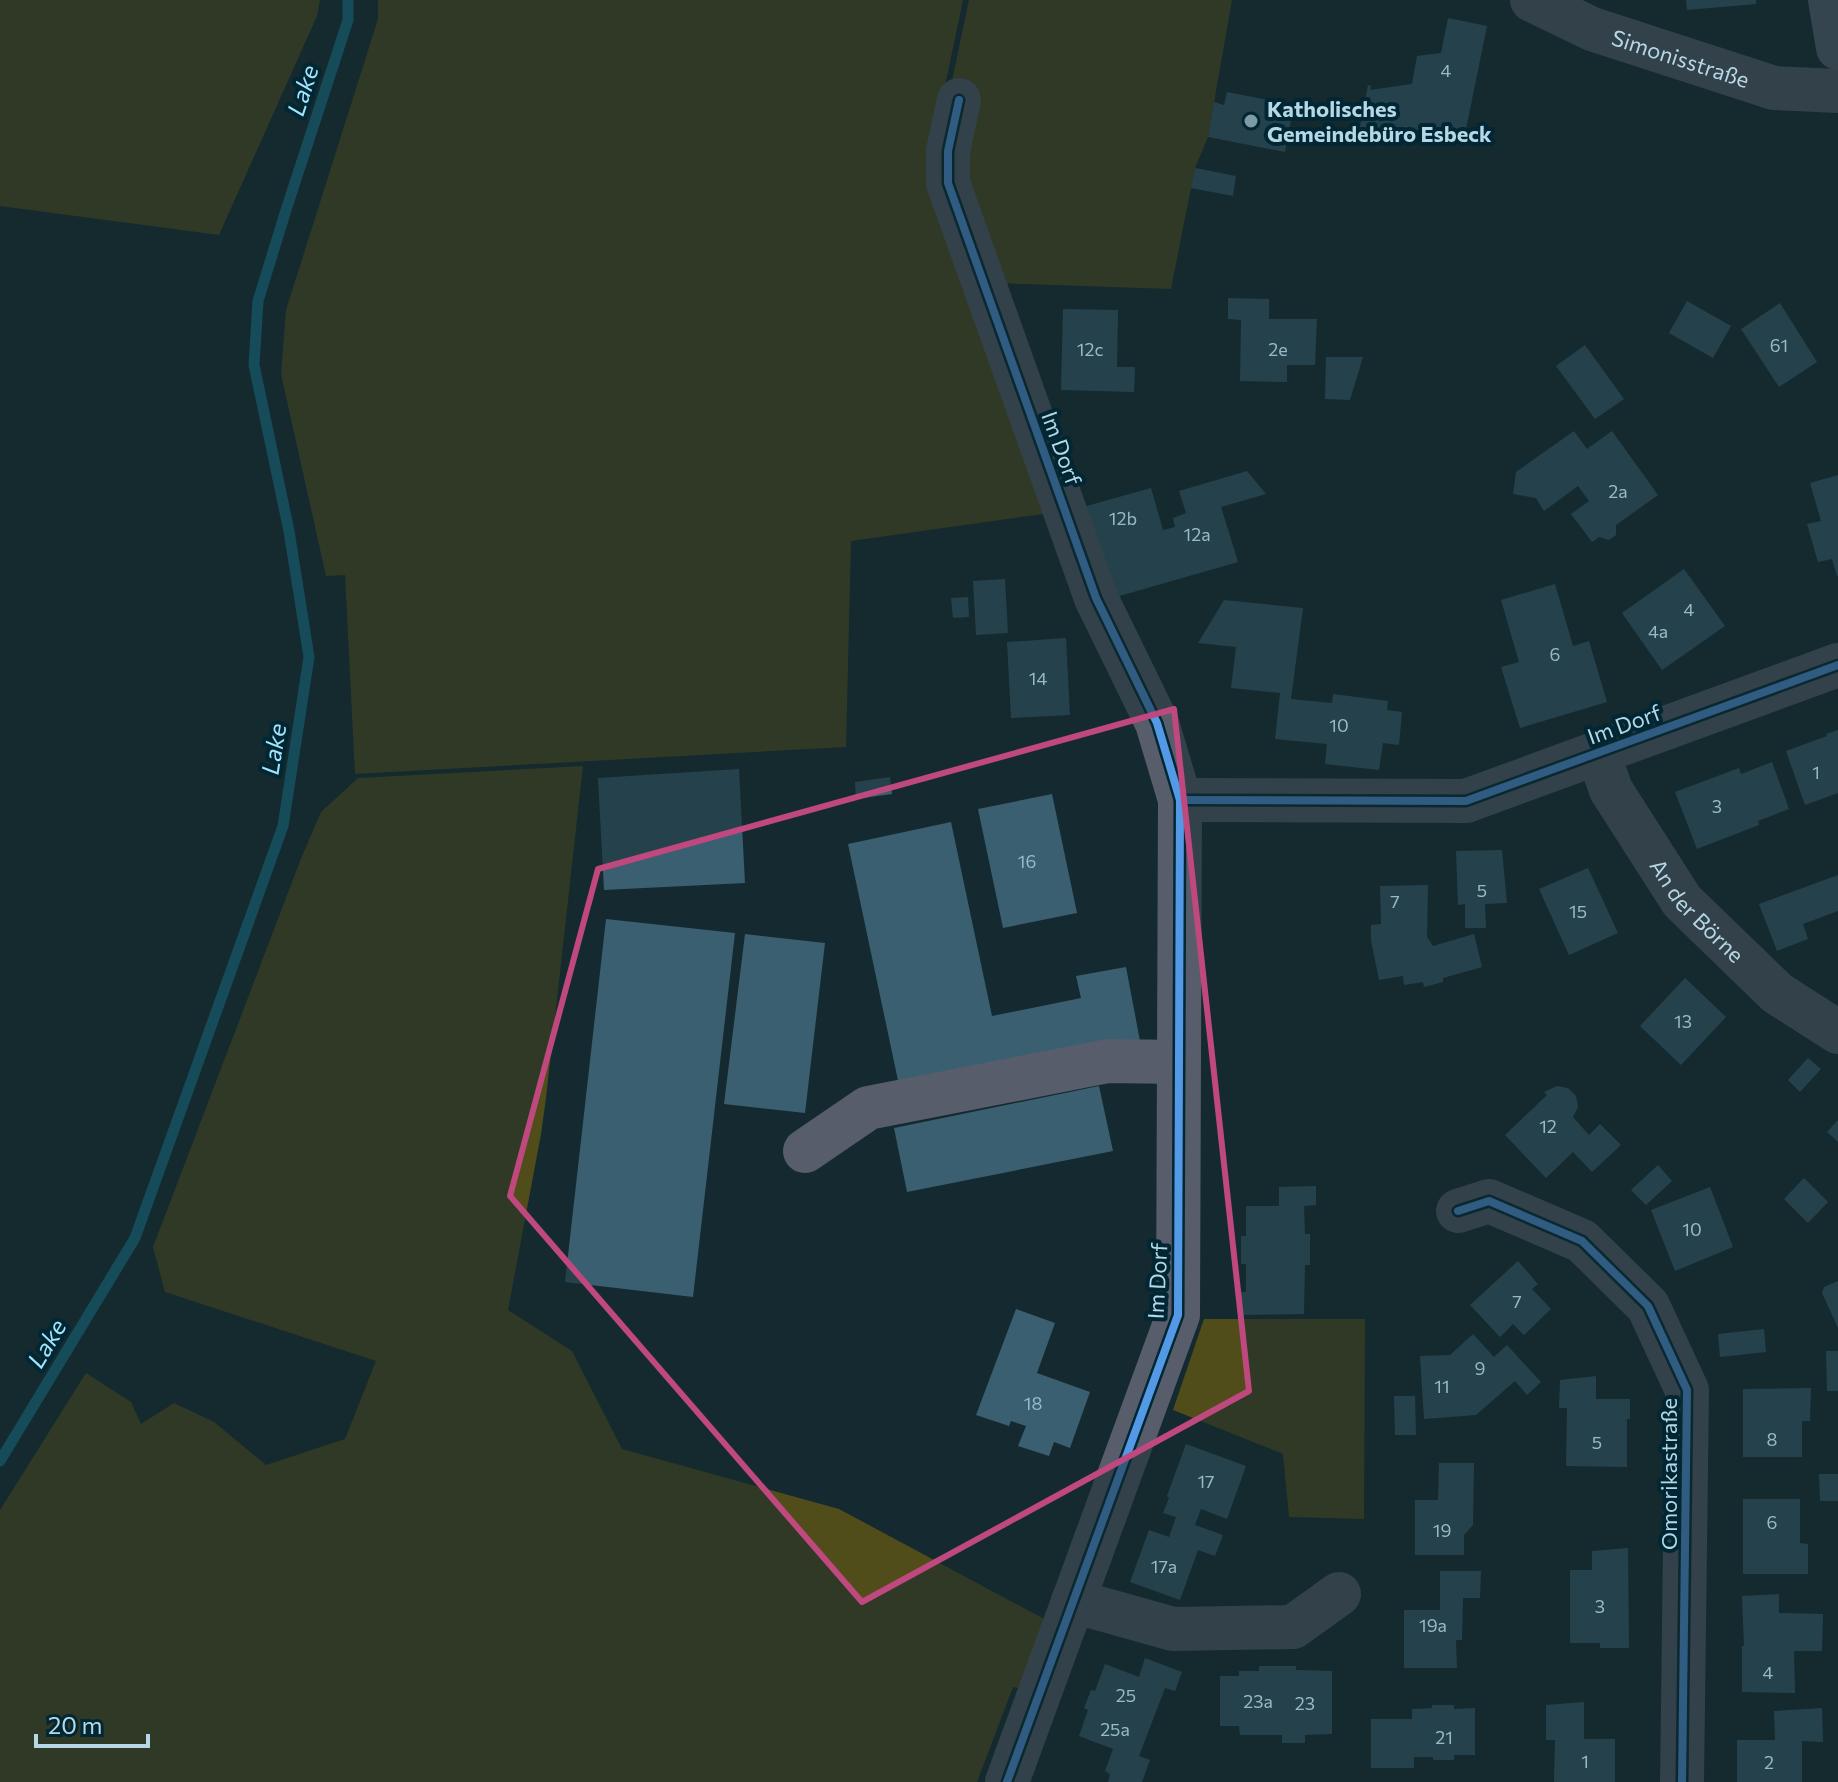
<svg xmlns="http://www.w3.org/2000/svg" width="1838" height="1782" font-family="Commissioner,sans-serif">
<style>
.green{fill:#504d1a}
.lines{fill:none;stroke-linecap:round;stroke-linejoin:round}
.stream{stroke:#19758f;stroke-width:11}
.building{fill:#3a5f70}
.minor{stroke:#575d6a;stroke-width:44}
.major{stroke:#5e6676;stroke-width:44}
.cycleway-casing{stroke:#002733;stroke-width:13}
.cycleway{stroke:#5399e6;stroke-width:8}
.marked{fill:none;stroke:#bf487e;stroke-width:6;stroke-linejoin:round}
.poi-dot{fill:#7d9ba6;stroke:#002733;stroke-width:3}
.labels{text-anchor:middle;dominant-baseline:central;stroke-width:8;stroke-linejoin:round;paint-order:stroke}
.number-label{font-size:18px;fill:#97bac8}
.street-label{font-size:22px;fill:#b6d8e6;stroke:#002733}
.poi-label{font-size:22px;font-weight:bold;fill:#b6d8e6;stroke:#002733;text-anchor:start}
.water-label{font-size:24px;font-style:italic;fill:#a2e5fd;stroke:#002733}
</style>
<rect width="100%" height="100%" fill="#142a30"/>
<g class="green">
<path d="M0,0H320L317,16L219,235L0,206Z"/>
<path d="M378,0H963L927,172L1050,513L851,541L846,747L355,774L345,575L326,576L281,374L286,310L378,19Z"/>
<path d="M969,0H1232L1208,137L1195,168L1171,289L996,283L946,109Z"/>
<path d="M583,766L546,1098L541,1134L508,1310L572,1351L622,1449L839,1509L1048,1621L1022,1689L1013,1687L977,1782H0V1510L86,1373L131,1402L141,1424L174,1403L214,1422L266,1465L345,1439L376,1361L165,1292L153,1247L300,861L321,812L358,778Z"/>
<path d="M1204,1319H1365L1364,1519L1289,1517L1283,1454L1173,1410Z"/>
</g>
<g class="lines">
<path class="stream" d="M0,1461L135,1238L283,826L309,657L289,531L254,365L258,301L286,210L348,20V0"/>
</g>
<g class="building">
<path d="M1686,0H1756V4L1687,10Z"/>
<path d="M1448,18L1487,26L1465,134L1437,128L1434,142L1360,127L1368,85L1371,86L1370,90L1412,84L1417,56L1441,53Z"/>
<path d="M1227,92L1294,105L1285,152L1208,137L1214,102L1224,105Z"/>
<path d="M1195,168L1236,176L1233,196L1191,188Z"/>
<path d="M1228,298L1269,299V319H1317L1315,365H1287V382L1240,381L1241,320L1228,319Z"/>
<path d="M1687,301L1731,326L1713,358L1669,333Z"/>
<path d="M1780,303L1817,362L1779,387L1741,329Z"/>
<path d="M1063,309L1118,310L1117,367H1135L1134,392L1061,390Z"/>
<path d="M1585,345L1624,399L1595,419L1556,366Z"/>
<path d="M1326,357H1363L1350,400L1325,399Z"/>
<path d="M1574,431L1587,449L1612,431L1658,495L1616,525V535L1609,540L1599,537L1592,542L1571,514L1589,501L1578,486L1544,511L1536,498L1513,494L1516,472Z"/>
<path d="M1247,471L1266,494L1221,507L1238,562L1109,599L1083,507L1151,488L1163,530L1175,527L1173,518L1186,513L1179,491Z"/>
<path d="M1838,475V576H1837L1832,559L1818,562L1807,524L1821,521L1810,483Z"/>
<path d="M1684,569L1725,626L1662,670L1622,613Z"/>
<path d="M1005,579L1008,633L976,635L973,581Z"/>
<path d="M1555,584L1573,646L1589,641L1607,702L1520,728L1501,667L1519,662L1501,600Z"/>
<path d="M968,597L969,617L953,618L951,598Z"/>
<path d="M1224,600L1303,608L1291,699L1332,703L1333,694L1388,701L1387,710L1402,712L1399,745L1383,743L1379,770L1325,764L1327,744L1275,739L1280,693L1231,688L1236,647L1198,643Z"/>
<path d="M1066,638L1070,715L1011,718L1007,642Z"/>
<path d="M1838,730V793L1805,805L1786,751L1827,736L1826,734Z"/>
<path d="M1772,762L1789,809L1758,821L1759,825L1697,849L1675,792L1739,768L1741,774Z"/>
<path d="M739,769L745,883L604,890L598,778Z"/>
<path d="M890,777L892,794L856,799L855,782Z"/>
<path d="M1052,794L1077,913L1003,928L978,809Z"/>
<path d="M951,822L992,1016L1081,998L1076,976L1126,967L1140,1041L900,1090L848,844Z"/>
<path d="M1502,850L1507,903L1485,904L1486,928H1465V904L1458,905L1456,851Z"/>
<path d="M1588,868L1618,933L1569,955L1539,889Z"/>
<path d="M1838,875V911L1803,924L1808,939L1777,951L1759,904Z"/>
<path d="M1428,885L1427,937L1433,946L1474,934L1482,967L1443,978V982L1424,987L1423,982L1404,985L1403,976L1379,980L1371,940V925L1381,924L1380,886Z"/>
<path d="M606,919L735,933L693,1297L565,1282Z"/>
<path d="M745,934L825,943L805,1113L724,1104Z"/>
<path d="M1685,978L1726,1017L1681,1065L1640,1026Z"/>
<path d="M1808,1058L1821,1069L1800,1092L1788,1080Z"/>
<path d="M1099,1086L1113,1151L907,1192L894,1128Z"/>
<path d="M1557,1086L1568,1088L1576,1096L1578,1107L1573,1117L1589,1135L1600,1124L1621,1145L1592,1172L1573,1152L1546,1178L1505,1135L1547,1095L1544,1092Z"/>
<path d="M1838,1120V1142L1827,1132Z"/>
<path d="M1658,1165L1672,1181L1646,1205L1631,1190Z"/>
<path d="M1804,1178L1828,1202L1808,1223L1784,1199Z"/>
<path d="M1316,1186V1205L1304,1206L1305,1234H1310V1265H1305L1304,1314L1238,1315V1292H1246V1264H1241V1236H1246V1206H1279V1187Z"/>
<path d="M1710,1187L1733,1247L1675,1271L1651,1210Z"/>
<path d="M1518,1261L1538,1284L1532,1289L1551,1309L1524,1335L1513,1324L1500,1337L1470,1305Z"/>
<path d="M1838,1281V1328L1822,1293L1824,1287Z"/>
<path d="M1016,1309L1055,1323L1037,1373L1090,1392L1070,1448L1054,1442L1049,1456L1018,1446L1026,1426L1011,1421L1009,1426L976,1415Z"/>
<path d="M1764,1329L1766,1352L1720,1357L1718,1334Z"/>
<path d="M1473,1334L1494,1357L1507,1345L1541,1382L1527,1395L1515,1381L1476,1415L1424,1419L1420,1356L1450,1355Z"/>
<path d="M1826,1351H1838V1391H1827Z"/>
<path d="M1596,1376V1399H1630V1419H1627V1467L1566,1466L1567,1408H1559L1560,1380Z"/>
<path d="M1811,1388L1810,1421H1802V1457H1743V1389Z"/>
<path d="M1394,1396H1415L1416,1435H1395Z"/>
<path d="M1186,1444L1246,1466L1227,1519L1201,1509L1195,1525L1223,1535L1215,1556L1198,1550L1180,1600L1130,1582L1149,1530L1169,1537L1176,1517L1163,1513L1169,1498L1167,1496Z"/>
<path d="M1439,1463H1474L1473,1525L1464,1535V1555H1415V1500H1438Z"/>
<path d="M1819,1474H1838V1501H1820Z"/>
<path d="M1743,1499H1800V1543L1808,1544V1574H1743Z"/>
<path d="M1628,1548L1629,1648H1600V1643H1570V1570H1592V1551Z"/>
<path d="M1440,1571H1481L1480,1598H1463L1462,1640H1456L1457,1668H1404V1610H1440Z"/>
<path d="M1779,1594V1613L1823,1614L1822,1651H1794L1795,1693L1742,1692V1646H1744L1742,1596Z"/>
<path d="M1145,1658L1182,1672L1175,1691L1165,1688L1139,1756L1150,1760L1142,1782H1108L1110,1774L1105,1771L1113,1749L1079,1736L1088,1710L1084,1708L1091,1690L1095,1691L1105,1664L1139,1677Z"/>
<path d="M1259,1666H1296V1670L1332,1671V1734L1305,1735V1743H1282V1735H1240L1239,1726H1220V1676H1239V1671H1259Z"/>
<path d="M1584,1702V1739H1615V1782H1554L1555,1740H1546V1705Z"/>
<path d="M1432,1705H1454V1709L1475,1708V1755H1454V1760H1433V1757H1414V1768H1371V1719H1412V1709L1432,1708Z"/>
<path d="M1822,1708L1823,1742L1802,1741V1782H1737V1740H1775L1774,1711Z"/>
</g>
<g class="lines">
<g class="minor">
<path id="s1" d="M1532,0L1592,29L1774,88L1838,91"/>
<path d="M959,100L948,151V183L1096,598L1157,723L1180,800L1178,1315L1007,1782"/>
<path id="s2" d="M1598,753L1611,790L1682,901L1777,993L1838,1032"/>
<path d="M1180,800L1466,801L1838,665"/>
<path d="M805,1151L868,1108L1108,1061L1179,1062"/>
<path d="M1458,1211L1489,1201L1582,1241L1648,1306L1687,1390L1682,1782"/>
<path d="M1073,1601L1173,1629L1293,1627L1339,1594"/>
</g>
<path class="major" d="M1830,0L1838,48"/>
<g class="cycleway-casing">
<g id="cycleway">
<path d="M959,100L948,151V183L1096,598L1157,723L1180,800L1178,1315L1007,1782"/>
<path d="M1180,800L1466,801L1838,665"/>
<path d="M1458,1211L1489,1201L1582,1241L1648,1306L1687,1390L1682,1782"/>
</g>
</g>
<use href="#cycleway" class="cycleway"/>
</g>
<path d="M0 0H1838V1782H0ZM1174,709L1249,1391L862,1602L510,1196L598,869Z" fill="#142a30" fill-opacity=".55" fill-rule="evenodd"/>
<path class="marked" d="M1174,709L1249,1391L862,1602L510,1196L598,869Z"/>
<circle class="poi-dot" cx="1251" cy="121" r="8"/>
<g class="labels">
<g class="number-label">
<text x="1446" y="70">4</text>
<text x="1779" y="345">61</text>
<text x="1090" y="349">12c</text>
<text x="1278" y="349">2e</text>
<text x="1618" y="491">2a</text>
<text x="1123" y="518">12b</text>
<text x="1197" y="534">12a</text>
<text x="1689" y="609">4</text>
<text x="1658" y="631">4a</text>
<text x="1555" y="654">6</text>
<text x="1038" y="678">14</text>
<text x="1339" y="725">10</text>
<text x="1816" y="772">1</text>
<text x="1717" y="806">3</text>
<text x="1027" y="861">16</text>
<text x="1482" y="890">5</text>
<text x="1395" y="901">7</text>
<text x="1578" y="911">15</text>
<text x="1683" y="1021">13</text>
<text x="1548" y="1126">12</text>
<text x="1692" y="1229">10</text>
<text x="1517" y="1301">7</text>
<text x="1480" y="1368">9</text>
<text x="1442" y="1386">11</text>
<text x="1033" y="1403">18</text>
<text x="1772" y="1439">8</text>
<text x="1597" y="1442">5</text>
<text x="1206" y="1481">17</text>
<text x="1772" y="1522">6</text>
<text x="1442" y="1530">19</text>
<text x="1164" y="1566">17a</text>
<text x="1600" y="1606">3</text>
<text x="1433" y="1625">19a</text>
<text x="1768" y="1672">4</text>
<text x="1126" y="1695">25</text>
<text x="1258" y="1701">23a</text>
<text x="1305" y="1703">23</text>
<text x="1115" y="1729">25a</text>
<text x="1444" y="1737">21</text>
<text x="1585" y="1761">1</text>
<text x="1769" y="1762">2</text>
</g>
<g class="street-label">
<text stroke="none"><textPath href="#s1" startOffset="160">Simonisstraße</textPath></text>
<text transform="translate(1062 448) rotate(70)">Im Dorf</text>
<text transform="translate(1624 724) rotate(-20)">Im Dorf</text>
<text stroke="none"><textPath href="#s2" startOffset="188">An der Börne</textPath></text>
<text transform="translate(1157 1281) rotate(-87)">Im Dorf</text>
<text transform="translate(1668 1474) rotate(-90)">Omorikastraße</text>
</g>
<g class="poi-label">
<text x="1267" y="108">Katholisches<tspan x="1267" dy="25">Gemeindebüro Esbeck</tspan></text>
</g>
<g class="water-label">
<text transform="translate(302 90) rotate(-72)">Lake</text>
<text transform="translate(273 749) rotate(-81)">Lake</text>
<text transform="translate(46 1343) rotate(-59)">Lake</text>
</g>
</g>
<path d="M36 1734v12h112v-12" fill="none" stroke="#b6d8e6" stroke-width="4"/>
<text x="48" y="1734" font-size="24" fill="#b6d8e6" stroke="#002733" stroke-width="6" paint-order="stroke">20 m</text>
</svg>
